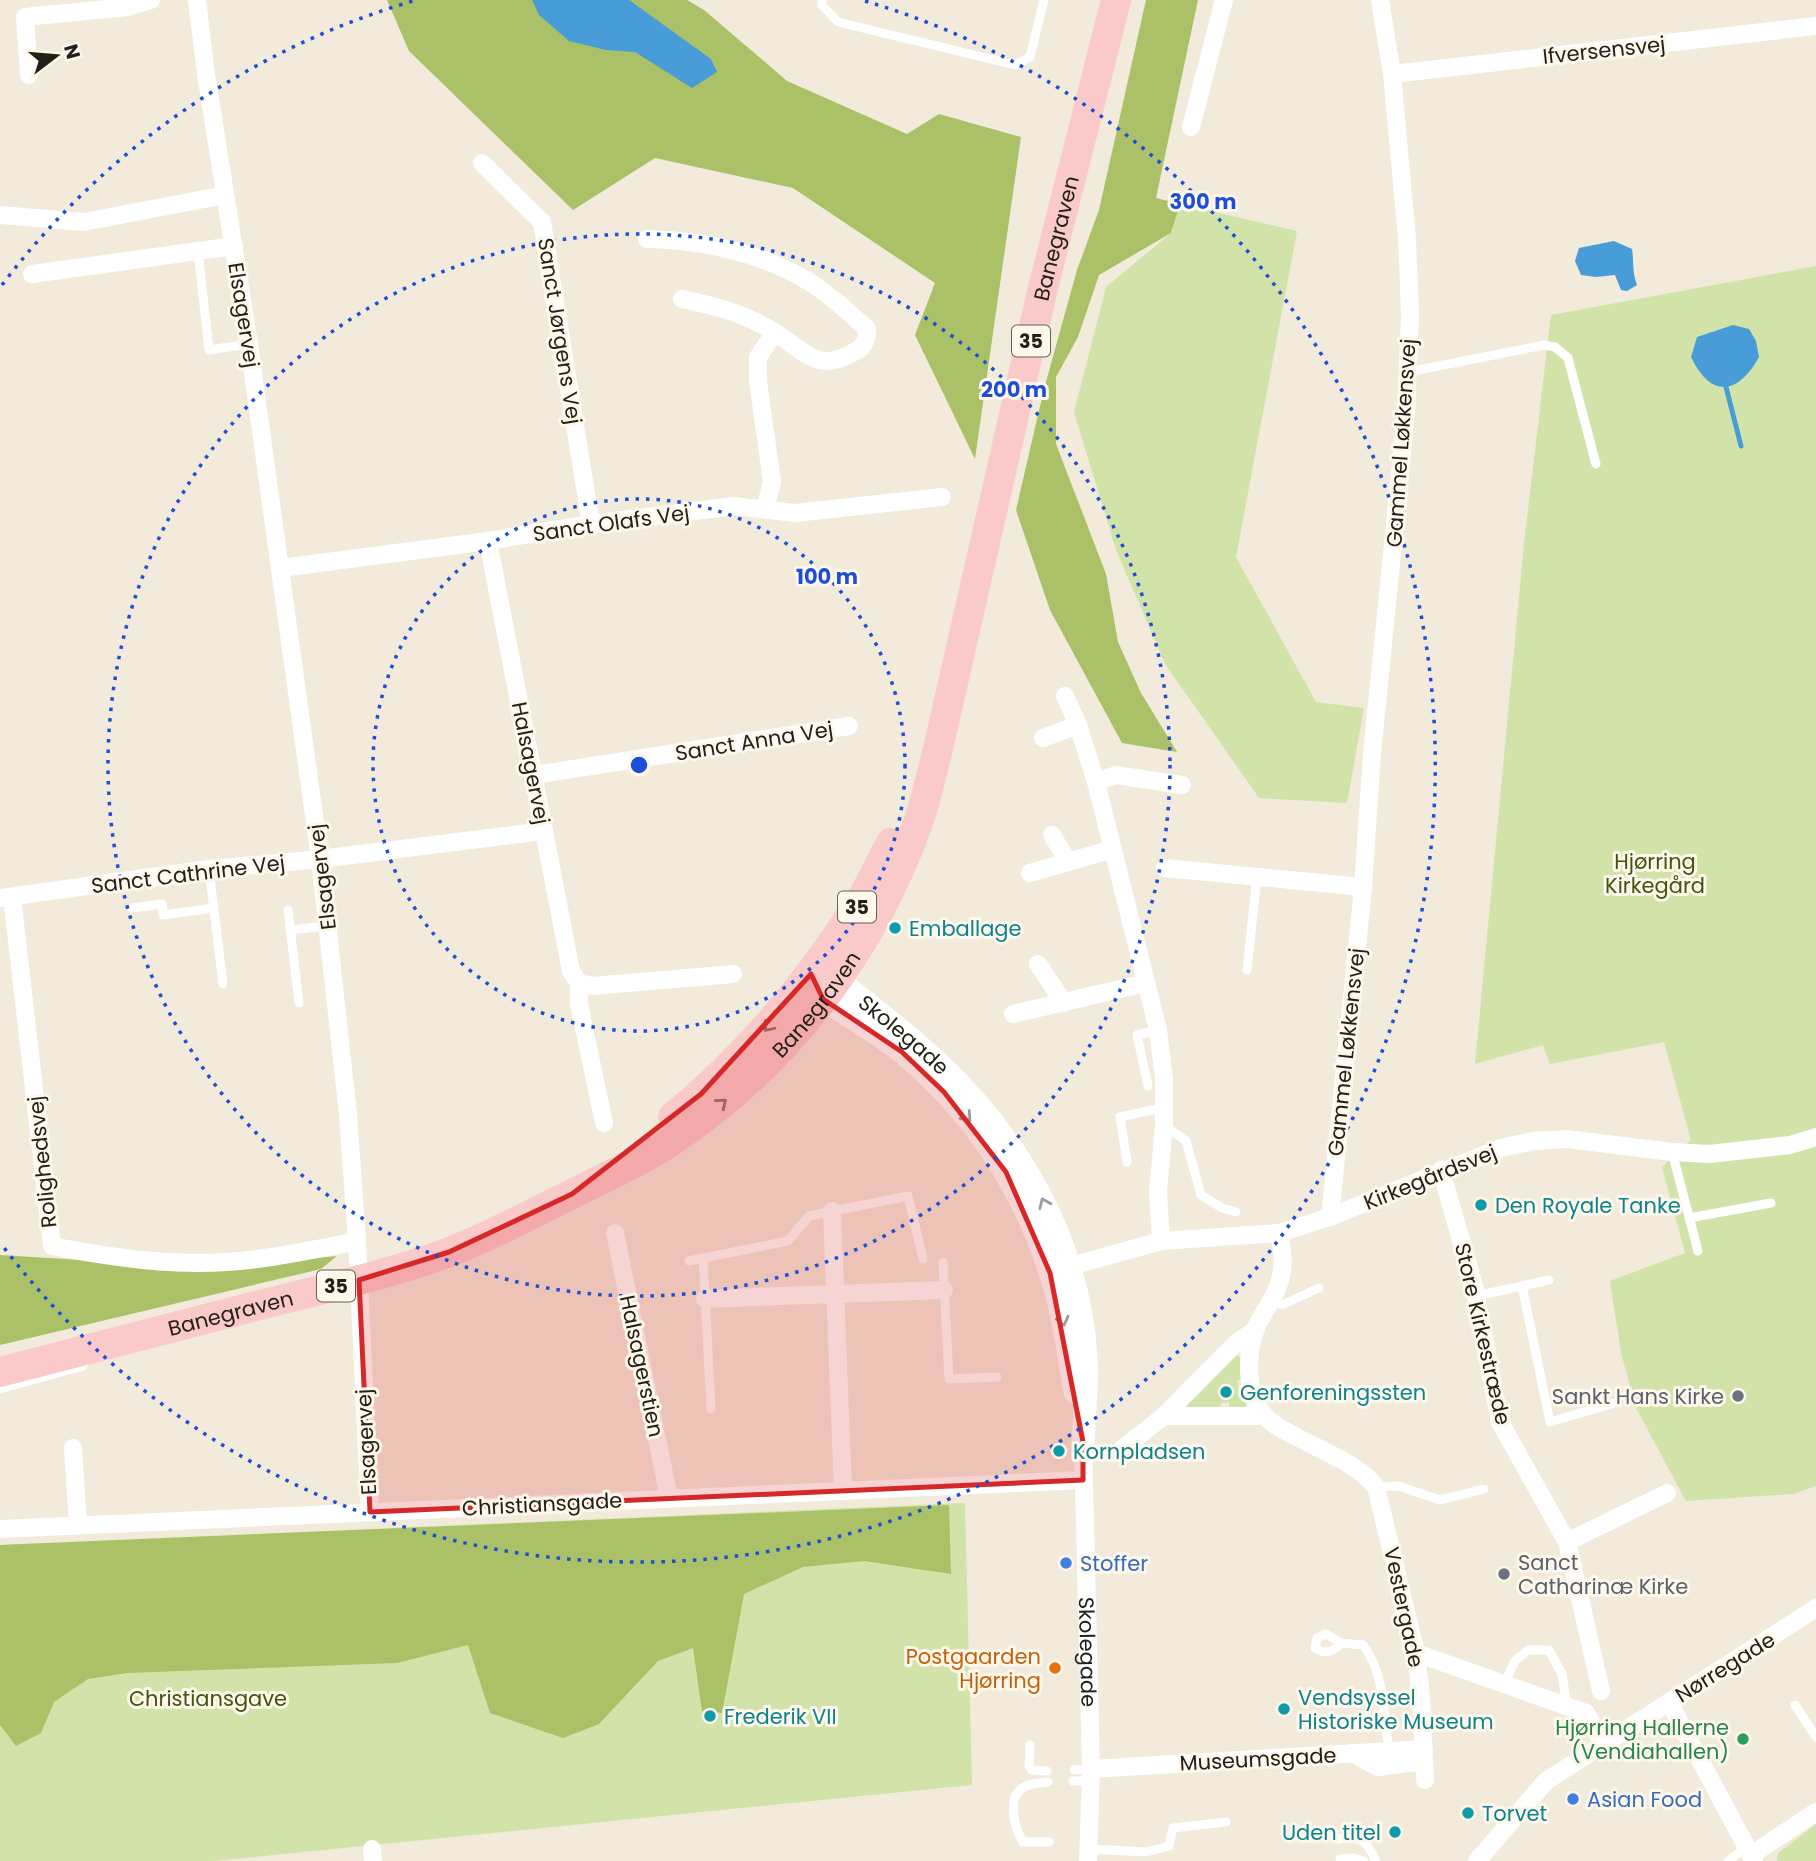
<svg xmlns="http://www.w3.org/2000/svg" width="1816" height="1861" font-family="Poppins,sans-serif">
<style>
.green{fill:#d2e3aa}
.forest{fill:#aac167}
.water{fill:#489cd7}
.lines{fill:none;stroke-linecap:round;stroke-linejoin:round}
.stream{stroke:#489cd7;stroke-width:5}
.service{stroke:#fff;stroke-width:9}
.minor{stroke:#fff;stroke-width:18}
.tertiary{stroke:#fff;stroke-width:23}
.primary{stroke:#facaca;stroke-width:30}
.oneway{stroke:#8e7572}
.oneway2{stroke:#9c9b98}
.marked{fill:#d62828;fill-opacity:0.2;stroke:#d62828;stroke-width:5;stroke-linejoin:round}
.ring{fill:none;stroke:#1d4ed8;stroke-width:3.5;stroke-dasharray:3.5 7}
.culture-dot{fill:#0f9aa8;stroke:#fef7eb;stroke-width:2.5}
.worship-dot{fill:#6b7280;stroke:#fef7eb;stroke-width:2.5}
.shop-dot{fill:#3f7fe0;stroke:#fef7eb;stroke-width:2.5}
.food-dot{fill:#e8710a;stroke:#fef7eb;stroke-width:2.5}
.leisure-dot{fill:#2e9e5b;stroke:#fef7eb;stroke-width:2.5}
.labels{text-anchor:middle;dominant-baseline:central;stroke-width:6;stroke-linejoin:round;paint-order:stroke}
.shield{fill:#fef7eb;stroke:#656059;stroke-width:2}
.shield-label{font-size:19px;font-weight:bold;fill:#23201a}
.street-label{font-size:21px;fill:#23201a;stroke:#fef7eb}
.park-label{font-size:21px;fill:#455311;stroke:#fef7eb}
.culture-label{font-size:21px;fill:#0d838f;stroke:#fef7eb;text-anchor:start}
.worship-label{font-size:21px;fill:#5b616d;stroke:#fef7eb;text-anchor:end}
.shop-label{font-size:21px;fill:#366cbe;stroke:#fef7eb;text-anchor:start}
.food-label{font-size:21px;fill:#c56008;stroke:#fef7eb;text-anchor:end}
.leisure-label{font-size:21px;fill:#27864d;stroke:#fef7eb;text-anchor:end}
.centre{fill:#1d4ed8;stroke:#fef7eb;stroke-width:3.5}
.ring-label{font-size:21px;text-anchor:middle;font-weight:bold;fill:#1d4ed8;stroke:#fef7eb;stroke-width:6;stroke-linejoin:round;paint-order:stroke}
</style>
<rect width="100%" height="100%" fill="#f2eada"/>
<g class="green">
<path d="M1180,204L1297,231L1236,557L1316,702L1364,708L1347,803L1259,798L1165,664L1116,550L1074,412L1106,287L1171,233Z"/>
<path d="M1816,266V1486L1793,1494L1686,1501L1637,1410L1621,1353L1610,1281L1685,1253L1662,1167L1691,1140L1664,1042L1550,1064L1543,1045L1475,1064L1524,544L1551,315Z"/>
<path d="M1237,1355L1242,1359L1243,1379L1237,1380L1239,1389L1244,1388L1247,1405L1245,1407L1229,1408V1402L1221,1403L1220,1408H1186L1185,1406Z"/>
<path d="M965,1503L972,1785L214,1861H0V1545Z"/>
<path d="M1816,1824V1861H1777L1778,1853Z"/>
</g>
<g class="forest">
<path d="M387,0H687L704,10L787,81L907,134L939,114L1021,137L975,459L915,335L935,283L793,188L655,158L573,210L409,51Z"/>
<path d="M1146,0H1198L1156,198L1180,204L1171,233L1099,275L1078,337L1056,377V444L1106,574L1118,642L1141,693L1177,752L1122,743L1050,610L1016,510L1044,389L1077,270L1099,210Z"/>
<path d="M0,1255L209,1268L337,1256L321,1269L0,1345Z"/>
<path d="M949,1505L951,1574L864,1561L803,1567L744,1594L722,1713L702,1711L693,1648L658,1661L599,1724L563,1738L490,1713L468,1645L397,1663L127,1673L88,1679L54,1702L41,1733L16,1746L0,1725V1545Z"/>
</g>
<g class="water">
<path d="M532,0H629L711,59L717,72L692,88L635,52L606,50L569,41L539,15Z"/>
<path d="M1614,241L1632,249C1634,262 1632,272 1637,285L1627,291L1621,290L1615,275L1596,277L1581,275L1575,261L1579,248Z"/>
<path d="M1733,325L1749,329L1756,341L1759,357C1738,395 1711,399 1691,357L1697,337Z"/>
</g>
<g class="lines">
<path class="stream" d="M1726,387L1741,446"/>
<g class="service">
<path d="M822,0V5L838,22L1015,65L1030,57L1044,0"/>
<path d="M198,251L209,350L249,344"/>
<path d="M1408,372L1544,345L1555,347L1568,358L1596,464"/>
<path d="M209,869L223,984"/>
<path d="M132,908L162,904L163,915L214,908"/>
<path d="M288,910L299,1003"/>
<path d="M290,930L328,926"/>
<path d="M1247,970L1257,877"/>
<path d="M1148,1086L1137,1035L1158,1030"/>
<path d="M1164,1125L1186,1141L1201,1195L1222,1208L1236,1212"/>
<path d="M1672,1152L1698,1251"/>
<path d="M1127,1162L1120,1117L1152,1110L1164,1111"/>
<path d="M1689,1218L1771,1203"/>
<path d="M703,1258L711,1409"/>
<path d="M689,1261L788,1241L809,1216L908,1196L923,1259"/>
<path d="M943,1262L949,1379L997,1377"/>
<path d="M1522,1286L1550,1422L1614,1403"/>
<path d="M1476,1296L1549,1280"/>
<path d="M1271,1300L1282,1305L1319,1288"/>
<path d="M0,1389L83,1366L87,1357"/>
<path d="M1376,1487L1399,1486L1440,1500L1484,1489"/>
<path d="M1341,1643C1333,1652 1325,1655 1315,1648L1317,1638L1326,1634L1341,1643L1363,1645C1385,1673 1384,1717 1389,1751"/>
<path d="M1504,1684L1515,1661L1528,1650H1549L1562,1674L1567,1707"/>
<path d="M1795,1705L1816,1737"/>
<path d="M1030,1745L1029,1766L1032,1770L1047,1771"/>
<path d="M1074,1770L1091,1769"/>
<path d="M1073,1781H1091"/>
<path d="M1048,1782C1040,1783 1028,1783 1021,1789C1007,1799 1015,1830 1023,1842H1049"/>
<path d="M1336,1839C1360,1835 1366,1839 1376,1861"/>
<path d="M1089,1849L1146,1852L1169,1846L1173,1828L1226,1822"/>
<path d="M1340,1859L1353,1858L1364,1861"/>
<path d="M1728,1861L1747,1847"/>
</g>
<g class="minor">
<path d="M197,0L206,74L249,344L320,859L348,1114L357,1241L370,1512"/>
<path d="M1392,74L1816,26"/>
<path d="M29,75L25,17L128,7L151,0"/>
<path d="M1191,127L1224,0"/>
<path d="M482,163L542,222L591,524"/>
<path d="M0,215L84,222L225,195"/>
<path d="M647,239C702,240 761,253 808,281C830,295 849,312 867,329C868,338 864,347 856,351C816,375 806,351 774,332C767,327 758,323 750,319C728,309 706,304 682,299"/>
<path d="M32,274L234,246"/>
<path d="M765,509L772,482L758,381V357L775,332"/>
<path d="M488,541L571,971L579,983L592,986L733,974"/>
<path d="M281,568L488,541L591,524L734,506L795,513L942,497"/>
<path d="M1065,696L1078,725L1096,782L1158,1030L1164,1079V1125L1158,1192L1161,1241"/>
<path d="M1043,738L1078,725"/>
<path d="M534,775L849,726"/>
<path d="M1096,782L1116,775L1182,785"/>
<path d="M1052,835L1068,862"/>
<path d="M1165,868L1363,887"/>
<path d="M1030,873L1113,849"/>
<path d="M12,897L52,1246C113,1258 177,1267 240,1261C280,1257 318,1249 357,1241"/>
<path d="M0,898L209,869L320,859L544,831"/>
<path d="M1038,964L1064,1003"/>
<path d="M579,983V1004L604,1123"/>
<path d="M1013,1014L1146,983"/>
<path d="M1441,1170L1474,1286L1500,1422L1567,1542L1601,1691"/>
<path d="M832,1211L843,1491"/>
<path d="M1330,1217L1363,887L1372,754L1406,413L1410,314L1407,238L1392,74L1380,0"/>
<path d="M615,1233L669,1498"/>
<path d="M1279,1233C1282,1250 1285,1264 1280,1280C1276,1298 1262,1312 1256,1328C1246,1354 1245,1393 1264,1415C1272,1425 1285,1431 1295,1436C1322,1451 1357,1463 1376,1487L1416,1653L1421,1697L1425,1780"/>
<path d="M1057,1270L1161,1241L1279,1233L1330,1217L1501,1148L1533,1141L1567,1139L1672,1152L1709,1154L1790,1145L1816,1137"/>
<path d="M705,1299L944,1290"/>
<path d="M1164,1416H1264"/>
<path id="s1" d="M1083,1442L1091,1769L1088,1861"/>
<path d="M73,1448L78,1524"/>
<path d="M1122,1449L1164,1416L1234,1345L1256,1329"/>
<path d="M0,1529L1083,1480"/>
<path d="M1567,1542L1667,1493"/>
<path d="M1416,1653L1586,1713L1603,1743"/>
<path d="M1669,1702L1754,1861"/>
<path d="M1352,1753L1378,1767L1424,1761"/>
<path d="M1091,1769L1424,1749"/>
<path d="M372,1849L373,1861"/>
<path d="M1751,1855L1816,1812"/>
<path d="M1477,1861L1546,1781L1816,1608"/>
</g>
<g class="tertiary">
<path id="s2" d="M821,976L838,980C871,1007 905,1032 936,1061C1020,1139 1079,1242 1086,1357C1088,1385 1084,1414 1083,1442"/>
<path d="M817,987L823,999C849,1017 878,1033 903,1053C972,1111 1022,1186 1050,1272C1063,1311 1068,1352 1075,1392"/>
</g>
<g class="primary">
<path d="M673,1117C745,1058 805,987 855,909C869,888 879,865 891,843"/>
<path id="s3" d="M0,1372C89,1349 178,1326 268,1303C328,1288 389,1274 447,1253C490,1237 530,1214 572,1194C604,1178 637,1163 667,1144C786,1066 874,951 920,817C927,797 931,775 937,753L1042,292L1116,0"/>
</g>
</g>
<defs><path id="oneway-chevron" d="M-2-3.5L2.5 0L-2 3.5" fill="none" stroke-width="1.6" stroke-linecap="round" stroke-linejoin="round" transform="scale(1.75)"/></defs>
<g class="oneway">
<use href="#oneway-chevron" transform="translate(768 1027) rotate(130)"/>
<use href="#oneway-chevron" transform="translate(722 1103) rotate(-40)"/>
</g>
<g class="oneway2">
<use href="#oneway-chevron" transform="translate(967 1117) rotate(48)"/>
<use href="#oneway-chevron" transform="translate(1044 1203) rotate(-114)"/>
<use href="#oneway-chevron" transform="translate(1063 1321) rotate(76)"/>
</g>
<path class="marked" d="M811,974L823,999L902,1052L944,1092L1006,1172L1050,1273L1083,1442V1480L370,1512L359,1280L449,1252L572,1194L701,1094Z"/>
<g class="ring">
<circle cx="639" cy="765" r="266"/>
<circle cx="639" cy="765" r="531"/>
<path d="M2 285A797 797 0 0 1 413 1M865 1A797 797 0 1 1 2 1245"/>
</g>
<g class="culture-dot">
<circle cx="895" cy="928" r="7"/>
<circle cx="1481" cy="1205" r="7"/>
<circle cx="1226" cy="1392" r="7"/>
<circle cx="1059" cy="1451" r="7"/>
<circle cx="1284" cy="1709" r="7"/>
<circle cx="710" cy="1716" r="7"/>
<circle cx="1468" cy="1813" r="7"/>
<circle cx="1395" cy="1832" r="7"/>
</g>
<g class="worship-dot">
<circle cx="1738" cy="1396" r="7"/>
<circle cx="1504" cy="1574" r="7"/>
</g>
<g class="shop-dot">
<circle cx="1066" cy="1563" r="7"/>
<circle cx="1573" cy="1799" r="7"/>
</g>
<circle class="food-dot" cx="1055" cy="1668" r="7"/>
<circle class="leisure-dot" cx="1743" cy="1739" r="7"/>
<g class="labels">
<g class="shield">
<rect x="1012" y="325.5" width="38" height="31" rx="5"/>
<rect x="838" y="891.5" width="38" height="31" rx="5"/>
<rect x="317" y="1270.5" width="38" height="31" rx="5"/>
</g>
<g class="shield-label">
<text x="1031" y="341">35</text>
<text x="857" y="907">35</text>
<text x="336" y="1286">35</text>
</g>
<g class="street-label">
<text transform="translate(1604 50) rotate(-6)">Ifversensvej</text>
<text stroke="none"><textPath href="#s3" startOffset="1724">Banegraven</textPath></text>
<text transform="translate(244 315) rotate(81)">Elsagervej</text>
<text transform="translate(560 331) rotate(81)">Sanct Jørgens Vej</text>
<text transform="translate(1401 443) rotate(-86)">Gammel Løkkensvej</text>
<text transform="translate(611 523) rotate(-8)">Sanct Olafs Vej</text>
<text transform="translate(754 741) rotate(-9)">Sanct Anna Vej</text>
<text transform="translate(531 763) rotate(79)">Halsagervej</text>
<text transform="translate(188 874) rotate(-7)">Sanct Cathrine Vej</text>
<text transform="translate(322 877) rotate(-97)">Elsagervej</text>
<text stroke="none"><textPath href="#s3" startOffset="914">Banegraven</textPath></text>
<text stroke="none"><textPath href="#s2" startOffset="103">Skolegade</textPath></text>
<text transform="translate(1346 1052) rotate(-84)">Gammel Løkkensvej</text>
<text transform="translate(42 1162) rotate(-96)">Rolighedsvej</text>
<text transform="translate(1430 1177) rotate(-22)">Kirkegårdsvej</text>
<text stroke="none"><textPath href="#s3" startOffset="238">Banegraven</textPath></text>
<text transform="translate(1483 1334) rotate(77)">Store Kirkestræde</text>
<text transform="translate(642 1366) rotate(78)">Halsagerstien</text>
<text transform="translate(366 1442) rotate(-93)">Elsagervej</text>
<text transform="translate(542 1504) rotate(-3)">Christiansgade</text>
<text transform="translate(1404 1607) rotate(78)">Vestergade</text>
<text stroke="none"><textPath href="#s1" startOffset="210">Skolegade</textPath></text>
<text transform="translate(1725 1667) rotate(-32)">Nørregade</text>
<text transform="translate(1258 1759) rotate(-3)">Museumsgade</text>
</g>
<g class="park-label">
<text x="1655" y="861">Hjørring<tspan x="1655" dy="24">Kirkegård</tspan></text>
<text x="208" y="1698">Christiansgave</text>
</g>
<g class="culture-label">
<text x="909" y="928">Emballage</text>
<text x="1495" y="1205">Den Royale Tanke</text>
<text x="1240" y="1392">Genforeningssten</text>
<text x="1073" y="1451">Kornpladsen</text>
<text x="1298" y="1697">Vendsyssel<tspan x="1298" dy="24">Historiske Museum</tspan></text>
<text x="724" y="1716">Frederik VII</text>
<text x="1482" y="1813">Torvet</text>
<text x="1381" y="1832" text-anchor="end">Uden titel</text>
</g>
<g class="worship-label">
<text x="1724" y="1396">Sankt Hans Kirke</text>
<text x="1518" y="1562" text-anchor="start">Sanct<tspan x="1518" dy="24">Catharinæ Kirke</tspan></text>
</g>
<g class="shop-label">
<text x="1080" y="1563">Stoffer</text>
<text x="1587" y="1799">Asian Food</text>
</g>
<g class="food-label">
<text x="1041" y="1656">Postgaarden<tspan x="1041" dy="24">Hjørring</tspan></text>
</g>
<g class="leisure-label">
<text x="1729" y="1727">Hjørring Hallerne<tspan x="1729" dy="24">(Vendiahallen)</tspan></text>
</g>
</g>
<circle cx="639" cy="765" r="10" class="centre"/>
<g class="ring-label">
<text x="1203" y="209">300 m</text>
<text x="1014" y="397">200 m</text>
<text x="827" y="584">100 m</text>
</g>
<g transform="translate(56 56) rotate(74)" stroke="#fef7eb" stroke-width="5" paint-order="stroke">
<path d="M0-5L12 26L0 18L-12 26Z" fill="#23201a"/>
<text y="-10" font-size="19" font-weight="bold" text-anchor="middle" fill="#23201a">N</text>
</g>
</svg>
